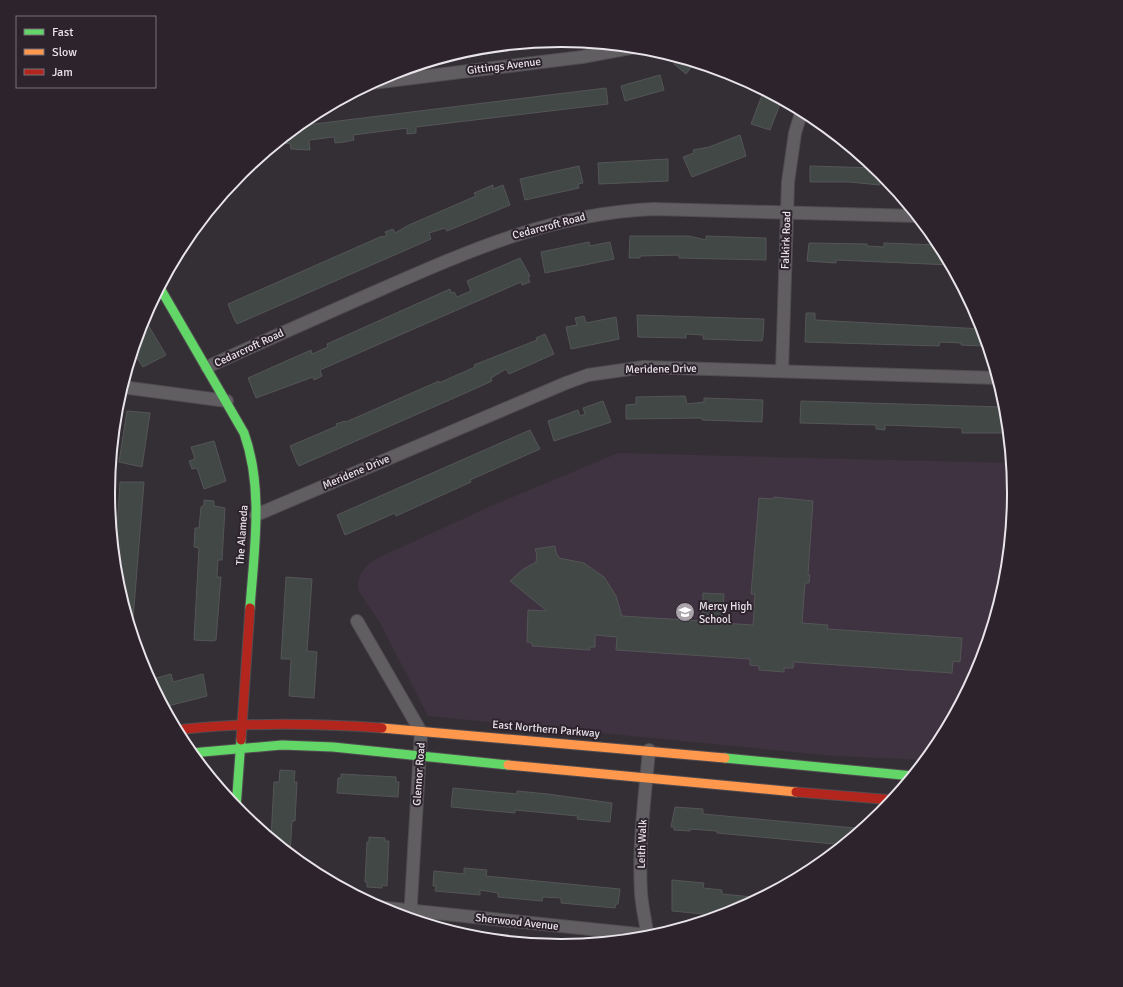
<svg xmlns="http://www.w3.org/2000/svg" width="1123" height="987" font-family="Signika,sans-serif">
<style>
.built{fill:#3f3241}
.building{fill:#424846;stroke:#545556}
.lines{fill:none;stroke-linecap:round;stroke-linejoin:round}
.street-casing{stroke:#514c51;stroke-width:14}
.fast-casing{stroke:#514c51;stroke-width:11}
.slow-casing{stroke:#514c51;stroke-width:11}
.jam-casing{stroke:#514c51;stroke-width:11}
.street{stroke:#615e62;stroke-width:12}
.fast{stroke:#63d668;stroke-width:9}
.slow{stroke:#ff974d;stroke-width:9}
.jam{stroke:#b3261e;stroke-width:9}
.labels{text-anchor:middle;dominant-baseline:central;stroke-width:4;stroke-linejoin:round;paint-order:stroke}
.street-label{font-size:11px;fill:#e9e3ea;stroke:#2c232d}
.poi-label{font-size:11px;fill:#e9e3ea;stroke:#2c232d;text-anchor:start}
.rim{fill:none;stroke:#e9e3ea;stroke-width:2}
</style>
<rect width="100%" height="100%" fill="#342f34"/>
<g class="built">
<path d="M618,453L1012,463L1015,494L1006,582L980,667L938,746L927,760L834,756L428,716L380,623L358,590V582L361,573L369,563L382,556L491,506Z"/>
<path d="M444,929L541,938L586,945L561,947L473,938Z"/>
</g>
<g class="building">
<path d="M679,57L695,62L686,74L674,64Z"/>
<path d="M660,75L664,90L625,101L621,86Z"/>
<path d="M606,88L608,104L416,127V133L407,134V128L353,135L354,140L344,142L335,143L334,137L309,140L310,150L291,149L290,143L275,145L306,120V125Z"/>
<path d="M764,90L782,99L770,130L751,124Z"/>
<path d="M740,135L746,156L692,177L683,157L694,153L693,150L709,147Z"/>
<path d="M668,159V181L599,184L598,163Z"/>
<path d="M579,166L583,183L578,184L579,188L525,200L520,179Z"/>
<path d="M810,166L876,168L880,171V185L849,182H810Z"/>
<path d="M493,185V189L503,185L510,205L447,231L445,228L429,233L431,239L237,324L235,321L228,304L380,237L387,236L385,232L393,229L395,233L409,225L476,196L474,193Z"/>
<path d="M630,236H689L706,240V236L766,238V260L679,258V255L640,256V258H629Z"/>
<path d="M589,242L590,246L610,242L614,259L545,273L541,252Z"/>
<path d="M809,243L867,244V246L884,247V243L940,245L951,265L836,260V263L807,261Z"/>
<path d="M520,258L530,276L528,277L530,282L522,285L521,282L320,370L322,376L314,380L313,377L256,398L248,378L311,350L312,354L328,347L327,344L450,289L451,293L454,292L457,297L471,291L467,281Z"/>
<path d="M806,313H815V320L983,329L987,342H983V346L961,345V343L940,342L939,346L805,342Z"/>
<path d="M637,315L764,319L763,337L762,341L703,339V335L686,334V338L638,337Z"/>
<path d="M584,316L586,323L616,317L619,339L571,349L566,327L577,325L575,318Z"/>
<path d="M144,318L166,355L143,367L133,352L137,350L135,345Z"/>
<path d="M545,334L554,354L509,374L506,369L491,378L492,381L470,391L299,466L297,463L290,446L337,426L336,424L345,421L346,422L439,381V383L475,367L474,365L537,340L536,338Z"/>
<path d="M685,396L687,404L704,402V398L763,400L762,422L702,420V418L626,419V405L636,404V397Z"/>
<path d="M603,401L611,422L554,441L548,421L578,410L580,416L585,414L583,408Z"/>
<path d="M801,401L1002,407V433H962V428L885,425V430L876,429V425L800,423Z"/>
<path d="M127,411L150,413L142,467L119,462Z"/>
<path d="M530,430L540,449L470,480L471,482L416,507L396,516L395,513L345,535L337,515Z"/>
<path d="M214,441L226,481L204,489L197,468L192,469L189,461L195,459L191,447Z"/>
<path d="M120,482H144L132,632L117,582L115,562H119L120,545H116Z"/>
<path d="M774,497L813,501L808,575H810L809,583H805L802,623L828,625L827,629L962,638L960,662L953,661L952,673L794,662L793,668H784V672L759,670V666L750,665V659L616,650L617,637L595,635V647H590V650L532,646V643L527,642L528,610L547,611L510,581L522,570L536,562L537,555L535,549L555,546L556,552L559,558L584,563L604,577L616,596L622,616L702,621L703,593L724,594L722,623L753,625L755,594H751L759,498L774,499Z"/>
<path d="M204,500L214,501V506L225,508L222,560H218L217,577H221L216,640L212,641L194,640L199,548L194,547L195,528H199L201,507L204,505Z"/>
<path d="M286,577L312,579L307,651L317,652L314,698L289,696L291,659H281Z"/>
<path d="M171,674L173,682L203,674L207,696L164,707L149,680Z"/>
<path d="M280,770L295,771L294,782H297L295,821H292L290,854L271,839L274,782H279Z"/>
<path d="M341,774L396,777V782H399L398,797L337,793L338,778H341Z"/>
<path d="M453,788L517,794V791L548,794L612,803L610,822L577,819L578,816L515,810V813L451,807Z"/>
<path d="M675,807L703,809V814L855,828L854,837L845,845L717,833V831L690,829V831L674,830V827H671Z"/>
<path d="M369,837L385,838V841H389L387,886L382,885V888L367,887V882H365L367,842H369Z"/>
<path d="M464,868L487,870L486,876L620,889L618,904H616L615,908L561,903V898L543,897L542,901L498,897V893L480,890V895L435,891L436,886H433L434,871L464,874Z"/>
<path d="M672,880L704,883L703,888L722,890V894L763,898L735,913L724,916L672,911Z"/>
</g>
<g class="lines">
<g class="street-casing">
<g id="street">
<path d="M372,83L582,57L636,47"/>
<path d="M207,367C266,340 325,314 384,288C473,249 555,213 654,209L917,216"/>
<path d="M782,371L788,182L795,133L802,110"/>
<path d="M122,387L227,401"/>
<path d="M256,515L566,383L588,375L644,367L998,378"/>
<path d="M357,621L421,732L410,919"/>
<path d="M377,907L657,936"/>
<path d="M648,939C646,923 642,908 641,893C638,845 645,797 649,750"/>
</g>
</g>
<g class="fast-casing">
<g id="fast">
<path d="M160,288L244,433C264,489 254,550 250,608"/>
<path d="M191,753L282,745L333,747L508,765"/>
<path d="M725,758L913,776"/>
<path d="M236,808L241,740"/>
</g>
</g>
<g class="slow-casing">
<g id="slow">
<path d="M382,728L725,758"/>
<path d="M508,765L796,792"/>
</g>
</g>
<g class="jam-casing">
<g id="jam">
<path d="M176,730C245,722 313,723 382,728"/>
<path d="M241,740L250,608"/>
<path d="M796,792L894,800"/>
</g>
</g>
<use href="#street" class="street"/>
<use href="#fast" class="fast"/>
<use href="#slow" class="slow"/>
<use href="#jam" class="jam"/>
</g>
<defs>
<g id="school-disc" transform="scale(1)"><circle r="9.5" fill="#aaa4aa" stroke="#2c232d"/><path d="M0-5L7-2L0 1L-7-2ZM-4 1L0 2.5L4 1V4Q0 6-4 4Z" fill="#fff"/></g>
</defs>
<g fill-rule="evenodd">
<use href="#school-disc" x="685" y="612"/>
</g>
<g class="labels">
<g class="street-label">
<text transform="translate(504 66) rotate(-7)">Gittings Avenue</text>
<text transform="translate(549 226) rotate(-15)">Cedarcroft Road</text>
<text transform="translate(786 240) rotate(-88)">Falkirk Road</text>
<text transform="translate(249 348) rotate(-25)">Cedarcroft Road</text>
<text transform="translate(661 369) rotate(-1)">Meridene Drive</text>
<text transform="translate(356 472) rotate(-23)">Meridene Drive</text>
<text transform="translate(242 535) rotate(-86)">The Alameda</text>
<text transform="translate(546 729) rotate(5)">East Northern Parkway</text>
<text transform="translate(419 774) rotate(-86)">Glennor Road</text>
<text transform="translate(642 844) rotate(-88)">Leith Walk</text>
<text transform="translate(517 922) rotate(6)">Sherwood Avenue</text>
</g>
<g class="poi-label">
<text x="699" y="606">Mercy High<tspan x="699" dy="13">School</tspan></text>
</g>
</g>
<path d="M0 0H1123V987H0ZM115 493a446 446 0 1 1 892 0a446 446 0 1 1-892 0Z" fill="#2c232d" fill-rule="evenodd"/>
<path class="rim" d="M115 493a446 446 0 1 1 892 0a446 446 0 1 1-892 0Z"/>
<rect x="16" y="16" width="140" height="72" fill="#2c232d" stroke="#787079"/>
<rect x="24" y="29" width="20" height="6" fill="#63d668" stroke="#787079"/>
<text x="52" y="36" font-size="12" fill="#e9e3ea">Fast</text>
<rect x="24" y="49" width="20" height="6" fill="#ff974d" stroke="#787079"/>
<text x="52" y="56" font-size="12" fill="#e9e3ea">Slow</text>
<rect x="24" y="69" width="20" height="6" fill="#b3261e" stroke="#787079"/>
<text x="52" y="76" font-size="12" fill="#e9e3ea">Jam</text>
</svg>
